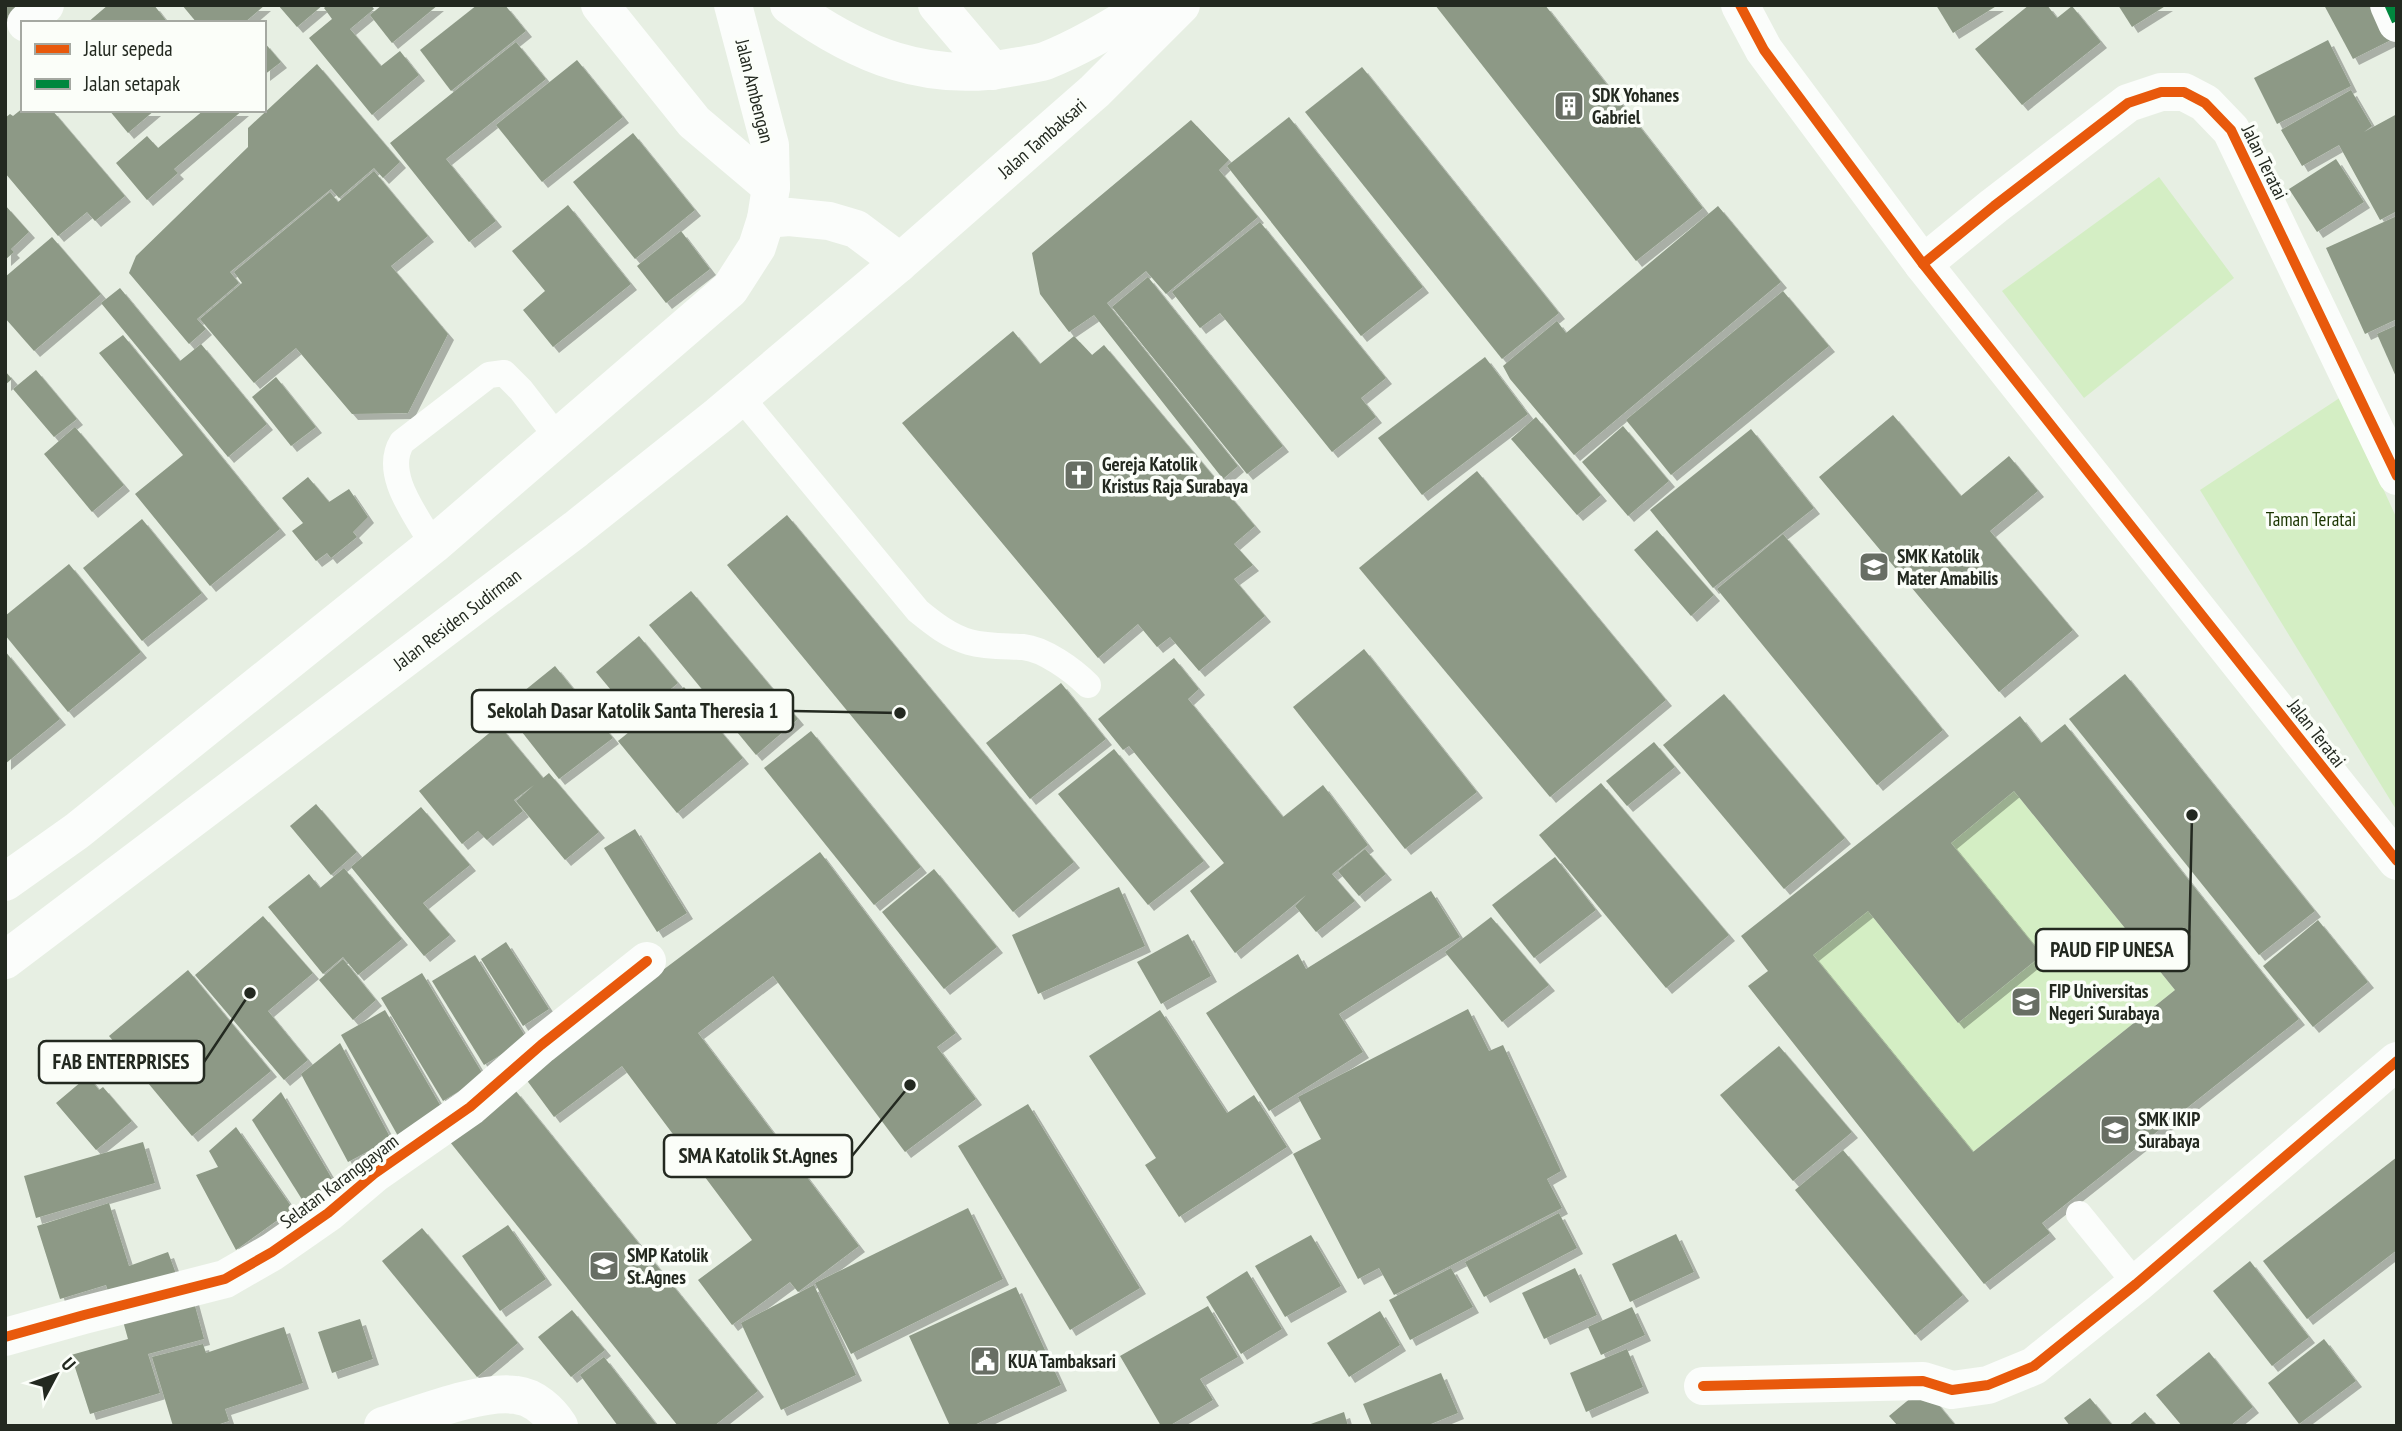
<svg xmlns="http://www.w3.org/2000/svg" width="2402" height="1431" font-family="'PT Sans Narrow',sans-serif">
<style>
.green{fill:#d4eec4}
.building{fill:#8d9986;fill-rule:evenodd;filter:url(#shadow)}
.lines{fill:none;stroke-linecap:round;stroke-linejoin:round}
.service{stroke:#fbfdfb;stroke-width:26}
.minor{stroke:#fbfdfb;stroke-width:38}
.secondary{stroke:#fbfdfb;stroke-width:38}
.primary{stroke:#fbfdfb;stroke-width:38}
.quiet{stroke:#00873e;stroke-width:9;stroke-dasharray:18 9;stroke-linecap:butt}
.cycleway-casing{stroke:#fbfef9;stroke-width:15}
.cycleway{stroke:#e8590c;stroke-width:10}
.labels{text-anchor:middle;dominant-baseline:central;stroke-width:7;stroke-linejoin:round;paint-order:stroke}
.street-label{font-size:19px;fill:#232920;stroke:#fbfef9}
.poi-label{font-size:19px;font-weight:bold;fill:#232920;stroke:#fbfef9;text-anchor:start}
.park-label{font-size:19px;fill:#1a3401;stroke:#fbfef9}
.leader{fill:none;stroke:#232920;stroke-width:2.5}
.callout-dot{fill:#232920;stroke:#fbfef9;stroke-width:2.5}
.callout{fill:#fbfef9;stroke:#232920;stroke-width:2.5}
.callout-label{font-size:21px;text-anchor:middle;font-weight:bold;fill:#232920}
</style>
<defs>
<filter id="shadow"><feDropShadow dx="6" dy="6" stdDeviation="0" flood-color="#0004"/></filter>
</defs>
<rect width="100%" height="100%" fill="#e7efe3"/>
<g class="green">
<path d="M2159,177L2234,278L2084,398L2002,291Z"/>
<path d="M2341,397L2397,519V811L2200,490Z"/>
<path d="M2014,791L2175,990L1973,1152L1813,955L1868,911L1958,1023L2041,956L1951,843Z"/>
</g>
<g class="building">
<path d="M5,5H23L8,23L5,20Z"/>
<path d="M108,5H154L168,23H87Z"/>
<path d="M182,5H265L244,23H197Z"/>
<path d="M278,5H323L297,27Z"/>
<path d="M327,5H371L374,9L350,29L381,66L400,51L419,75L372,115L309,38L332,19L324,8Z"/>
<path d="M382,5H438L392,43L370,15Z"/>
<path d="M477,5H505L526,31L451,91L420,50Z"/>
<path d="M1435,5H1545L1703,208L1636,261Z"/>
<path d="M1936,5H1998L1953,33Z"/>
<path d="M2029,5H2047L2057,18L2072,6L2101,42L2022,105L1975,49Z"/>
<path d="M2118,5H2167L2132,27Z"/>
<path d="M2324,5H2386L2397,37L2353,59Z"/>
<path d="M2328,40L2351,86L2277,124L2254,78Z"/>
<path d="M264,42L281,62L264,75Z"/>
<path d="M516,42L546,79L446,159L496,221L469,242L390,143Z"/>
<path d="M577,60L623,117L542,182L496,125Z"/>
<path d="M317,64L400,162L383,178L374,168L339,198L331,189L230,272L239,283L197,319L206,329L189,344L129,273L136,256L248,147V128Z"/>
<path d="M1362,67L1559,313L1502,359L1305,112Z"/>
<path d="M2351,90L2372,126L2364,132L2397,114V211L2380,220L2339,145L2302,166L2281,130Z"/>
<path d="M23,108V110H52L125,196L95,221L87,212L58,236L5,173V118L10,114L13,116Z"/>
<path d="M109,110H155L128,133Z"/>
<path d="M204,110H243L174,169L178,173L147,200L116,163L147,136L158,148Z"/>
<path d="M1289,117L1423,287L1361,336L1227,166Z"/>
<path d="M1191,120L1229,160L1219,170L1258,217L1166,294L1146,271L1107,303L1238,466L1223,479L1094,315L1069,332L1040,294L1032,253Z"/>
<path d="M633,133L695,210L635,259L573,182Z"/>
<path d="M2336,159L2364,202L2317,232L2289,189Z"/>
<path d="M374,171L428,236L391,266L448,334L408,413L352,414L296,348L254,383L200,319L242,283L234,272L330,192L338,202Z"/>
<path d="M5,205L29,232L11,249L14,252L5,260Z"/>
<path d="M568,205L631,284L553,347L523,310L545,291L512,251Z"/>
<path d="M1718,206L1781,282L1574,455L1510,379L1503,366L1557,321L1566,333Z"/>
<path d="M2397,216V319L2365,334L2326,248Z"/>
<path d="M1260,222L1386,378L1361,398L1376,417L1332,452L1220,313L1200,328L1172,292Z"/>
<path d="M681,231L710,269L666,303L637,266Z"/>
<path d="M52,237L101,294L34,351L5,318V277Z"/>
<path d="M1148,277L1283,446L1247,474L1112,307Z"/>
<path d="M120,288L180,361L201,344L267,424L228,457L101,303Z"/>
<path d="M1783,291L1829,346L1671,475L1626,420Z"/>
<path d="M2397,325V379L2377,334Z"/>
<path d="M1013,331L1040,364L1074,336L1092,355L1104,345L1255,526L1234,544L1253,565L1234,579L1265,616L1199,671L1170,637L1157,647L1138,624L1098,658L902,423Z"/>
<path d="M123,335L280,529L210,586L135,494L183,455L99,353Z"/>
<path d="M1485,357L1528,414L1422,495L1378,438Z"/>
<path d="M36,370L77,419L54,437L13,389Z"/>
<path d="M5,371L12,379L5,385Z"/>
<path d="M276,377L316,427L291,446L252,397Z"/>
<path d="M1893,415L1961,496L2009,456L2038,491L1990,531L2073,630L1999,692L1819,477Z"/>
<path d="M1536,417L1601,495L1577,515L1511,439Z"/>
<path d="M1623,426L1669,481L1628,516L1582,462Z"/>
<path d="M75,427L124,485L92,512L44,454Z"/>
<path d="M1751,429L1814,508L1713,588L1650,510Z"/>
<path d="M1477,471L1666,700L1550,797L1359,568Z"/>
<path d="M308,477L329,502L349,489L368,517L353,532L357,537L331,558L327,553L316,561L292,531L303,523L282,498Z"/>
<path d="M787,515L1074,862L1013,912L727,565Z"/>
<path d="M142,519L202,593L142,641L83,568Z"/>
<path d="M1657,530L1714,595L1691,616L1634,550Z"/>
<path d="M1783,534L1943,730L1877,785L1717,589Z"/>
<path d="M69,564L141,652L68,712L5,635V616Z"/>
<path d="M691,591L798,719L756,755L649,625Z"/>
<path d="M639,636L678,683L635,719L596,672Z"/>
<path d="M1364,649L1477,792L1405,849L1293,707Z"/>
<path d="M5,651L60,719L5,764Z"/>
<path d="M1174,658L1199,689L1188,699L1283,817L1323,785L1368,845L1332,874L1355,901L1316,932L1295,906L1306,895L1235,953L1190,891L1224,863L1129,746L1123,750L1098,719Z"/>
<path d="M555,666L613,738L559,779L503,708Z"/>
<path d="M2125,674L2315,911L2259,955L2069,719Z"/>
<path d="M1061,683L1106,739L1030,799L986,743Z"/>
<path d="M684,687L743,758L677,813L618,741Z"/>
<path d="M1724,694L1845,838L1784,889L1663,745Z"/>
<path d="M2020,716L2041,743L2065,724L2299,1019L2042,1223L2050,1233L1984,1284L1748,986L1768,971L1741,936ZM2014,791L2175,990L1973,1152L1813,955L1868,911L1958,1023L2042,955L1951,843Z"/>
<path d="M499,725L543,778L549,773L599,832L565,860L516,801L534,785L514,800L523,811L487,840L478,831L462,844L419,791Z"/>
<path d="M811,731L921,867L874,905L764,768Z"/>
<path d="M1654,742L1675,767L1627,806L1606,781Z"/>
<path d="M1114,749L1204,861L1148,905L1058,794Z"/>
<path d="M1601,783L1729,935L1666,988L1539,835Z"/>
<path d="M316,804L357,852L331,875L290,826Z"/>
<path d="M421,807L470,865L423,903L450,935L424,956L351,867Z"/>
<path d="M635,829L687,913L657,932L604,848Z"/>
<path d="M1365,849L1386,874L1359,896L1338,871Z"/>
<path d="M820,852L956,1033L937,1047L976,1099L905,1152L773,976L698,1033L859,1246L798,1292L790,1282L732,1325L698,1280L752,1240L622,1066L554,1117L520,1071L639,988Z"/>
<path d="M1555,857L1596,910L1534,958L1492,905Z"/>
<path d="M344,868L402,939L358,975L343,957L323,974L268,907L309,874L320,888Z"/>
<path d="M934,869L997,947L944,989L882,912Z"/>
<path d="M1119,887L1145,946L1038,994L1012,935Z"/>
<path d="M1431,891L1460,937L1339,1014L1363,1052L1269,1111L1206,1013L1298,954L1306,969Z"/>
<path d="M263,916L313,973L268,1011L308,1060L284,1080L195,975Z"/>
<path d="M1491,917L1549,985L1502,1022L1445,952Z"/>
<path d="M2318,920L2368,982L2313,1027L2263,966Z"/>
<path d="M1188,934L1211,976L1161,1004L1137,962Z"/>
<path d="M506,942L549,1009L523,1026L481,959Z"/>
<path d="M475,955L527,1039L484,1065L432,981Z"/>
<path d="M343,959L376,1000L353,1020L319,980Z"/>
<path d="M188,970L271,1071L192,1136L109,1036Z"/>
<path d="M422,973L484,1076L443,1101L381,998Z"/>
<path d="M1468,1009L1489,1051L1503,1045L1561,1171L1547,1179L1562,1208L1394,1295L1379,1268L1358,1279L1293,1154L1321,1139L1298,1097Z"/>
<path d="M385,1010L443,1110L398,1136L341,1035Z"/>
<path d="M1160,1010L1227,1113L1254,1095L1287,1147L1179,1217L1145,1165L1156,1158L1089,1056Z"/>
<path d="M340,1043L391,1139L348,1162L301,1074Z"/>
<path d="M1779,1046L1852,1132L1793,1181L1720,1095Z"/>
<path d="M88,1076L99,1090L103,1087L132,1121L96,1150L56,1103Z"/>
<path d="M515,1090L758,1391L714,1426H678L450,1142Z"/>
<path d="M281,1092L338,1189L308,1209L252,1120Z"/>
<path d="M1028,1104L1140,1288L1070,1330L958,1146Z"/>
<path d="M236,1127L293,1209L236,1250L196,1175L218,1167L209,1151Z"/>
<path d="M143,1142L155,1183L36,1218L24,1176Z"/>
<path d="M1843,1150L1963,1295L1915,1335L1795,1190Z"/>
<path d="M2397,1157V1250L2307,1319L2263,1261Z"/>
<path d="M109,1203L129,1266L168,1252L179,1282L111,1300L106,1285L60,1299L37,1226Z"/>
<path d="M968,1208L1003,1279L851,1354L815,1283Z"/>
<path d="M1559,1213L1577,1248L1484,1297L1465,1262Z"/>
<path d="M508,1225L546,1279L500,1311L462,1256Z"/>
<path d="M422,1228L518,1343L477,1377L382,1261Z"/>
<path d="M1676,1234L1694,1272L1630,1302L1612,1264Z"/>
<path d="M1311,1235L1341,1286L1285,1317L1255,1266Z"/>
<path d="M2250,1261L2309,1337L2272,1366L2213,1291Z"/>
<path d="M1451,1268L1473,1307L1410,1340L1389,1300Z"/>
<path d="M1575,1268L1597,1315L1544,1339L1522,1293Z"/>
<path d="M1247,1271L1282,1329L1241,1354L1206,1297Z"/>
<path d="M814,1285L856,1375L781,1410L741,1323Z"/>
<path d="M1016,1287L1061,1385L972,1426H950L909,1336Z"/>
<path d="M192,1295L204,1339L148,1354L160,1393L90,1414L71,1355L128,1339L121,1314Z"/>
<path d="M1208,1306L1238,1357L1200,1379L1213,1400L1169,1426H1161L1120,1356Z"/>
<path d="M1632,1307L1645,1335L1601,1355L1588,1327Z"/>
<path d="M572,1310L605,1350L571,1377L538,1337Z"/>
<path d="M1380,1311L1400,1345L1349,1377L1327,1343Z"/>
<path d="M360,1319L373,1359L332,1373L318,1332Z"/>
<path d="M284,1327L303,1383L225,1409L229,1421L214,1426H173L152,1357L203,1344L206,1353Z"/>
<path d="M2324,1339L2356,1381L2299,1424L2268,1383Z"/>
<path d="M1627,1349L1643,1387L1586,1412L1570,1373Z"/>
<path d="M2209,1352L2253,1407L2230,1426H2182L2156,1395Z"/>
<path d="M604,1357L656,1424L654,1426H618L580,1375Z"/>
<path d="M1441,1373L1458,1413L1426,1426H1372L1363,1404Z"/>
<path d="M1924,1387L1956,1426H1898L1889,1416Z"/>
<path d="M2090,1398L2113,1426H2070L2064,1418Z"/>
<path d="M1344,1412L1348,1426H1308V1425Z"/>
<path d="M2145,1412L2157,1426H2128Z"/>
</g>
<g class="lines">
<g class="service">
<path d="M740,396L918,611C934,624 949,636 969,642C987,647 1005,646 1023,647C1044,649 1073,670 1088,685"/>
<path d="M433,545C417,516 382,474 402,442L489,375L504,373L521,390L558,438"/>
<path d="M2079,1214L2136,1284"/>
</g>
<g class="minor">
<path d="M600,5L694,122L771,187"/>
<path d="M937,5L993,71"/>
<path d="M1740,5L1764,50L1923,264L2397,861"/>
<path d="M2389,5L2397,23"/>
<path d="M26,23L45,5"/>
<path d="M1923,264L1994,206L2128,103L2161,92H2184L2205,103L2231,130L2397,476"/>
<path d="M5,1337L84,1315L225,1279L272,1252L328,1213L374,1174L470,1107L541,1045L647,961"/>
<path d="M1703,1386L1923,1381L1952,1390L1988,1385L2034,1366L2136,1284L2397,1061"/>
<path d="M383,1426C419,1415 480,1390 516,1395C534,1397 549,1411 559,1426"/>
</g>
<g class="secondary">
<path d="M733,5L770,145L771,187L766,219"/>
<path d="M789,5C858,55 928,84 1014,67C1024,65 1035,64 1045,61C1081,47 1116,25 1149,5"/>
</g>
<g class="primary">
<path d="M5,882L77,831L433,545L730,289L757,247L766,219L789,217L829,221L856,229L892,256L898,264"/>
<path d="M5,960L576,529L719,415L898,264L1095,91L1181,5"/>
</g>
<path class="quiet" d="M2389,5L2397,23"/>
<g class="cycleway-casing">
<g id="cycleway">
<path d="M1740,5L1764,50L1923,264L2397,861"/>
<path d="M1923,264L1994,206L2128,103L2161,92H2184L2205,103L2231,130L2397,476"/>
<path d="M5,1337L84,1315L225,1279L272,1252L328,1213L374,1174L470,1107L541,1045L647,961"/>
<path d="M1703,1386L1923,1381L1952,1390L1988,1385L2034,1366L2136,1284L2397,1061"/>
</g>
</g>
<use href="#cycleway" class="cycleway"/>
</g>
<defs>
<g id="building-square" transform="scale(1.575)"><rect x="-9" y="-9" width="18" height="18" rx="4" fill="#686e64" stroke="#fbfef9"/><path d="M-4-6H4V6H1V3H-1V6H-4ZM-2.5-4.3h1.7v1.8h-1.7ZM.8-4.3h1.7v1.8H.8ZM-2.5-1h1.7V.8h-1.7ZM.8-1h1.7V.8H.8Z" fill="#fff"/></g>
<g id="church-square" transform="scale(1.575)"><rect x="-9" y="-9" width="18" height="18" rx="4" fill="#686e64" stroke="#fbfef9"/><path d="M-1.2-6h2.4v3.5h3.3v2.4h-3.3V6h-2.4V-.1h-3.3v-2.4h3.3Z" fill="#fff"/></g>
<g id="school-square" transform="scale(1.575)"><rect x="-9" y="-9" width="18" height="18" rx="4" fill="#686e64" stroke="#fbfef9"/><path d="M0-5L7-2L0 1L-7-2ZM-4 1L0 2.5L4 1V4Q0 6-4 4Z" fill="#fff"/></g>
<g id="university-square" transform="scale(1.575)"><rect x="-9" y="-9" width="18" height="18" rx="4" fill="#686e64" stroke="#fbfef9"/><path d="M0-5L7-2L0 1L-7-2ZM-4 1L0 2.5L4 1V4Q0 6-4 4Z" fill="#fff"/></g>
<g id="civic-square" transform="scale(1.575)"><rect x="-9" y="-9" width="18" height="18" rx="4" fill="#686e64" stroke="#fbfef9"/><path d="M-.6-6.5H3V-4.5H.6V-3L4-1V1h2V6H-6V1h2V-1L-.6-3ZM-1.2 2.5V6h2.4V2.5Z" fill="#fff"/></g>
</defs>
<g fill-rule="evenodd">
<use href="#building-square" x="1569" y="106"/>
<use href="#church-square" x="1079" y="475"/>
<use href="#school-square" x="1874" y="567"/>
<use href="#university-square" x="2026" y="1002"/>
<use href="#school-square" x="2115" y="1130"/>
<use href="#school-square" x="604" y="1266"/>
<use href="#civic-square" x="985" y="1361"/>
</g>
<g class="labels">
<g class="street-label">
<text transform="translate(755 91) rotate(76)">Jalan Ambengan</text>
<text transform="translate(1042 138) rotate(-41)">Jalan Tambaksari</text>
<text transform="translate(2265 162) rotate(64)">Jalan Teratai</text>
<text transform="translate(457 619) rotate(-37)">Jalan Residen Sudirman</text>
<text transform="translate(2317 733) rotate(52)">Jalan Teratai</text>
<text transform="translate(339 1181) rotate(-37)">Selatan Karanggayam</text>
</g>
<g class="poi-label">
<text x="1592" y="95">SDK Yohanes<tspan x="1592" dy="22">Gabriel</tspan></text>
<text x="1102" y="464">Gereja Katolik<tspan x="1102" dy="22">Kristus Raja Surabaya</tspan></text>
<text x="1897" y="556">SMK Katolik<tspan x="1897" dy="22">Mater Amabilis</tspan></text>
<text x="2049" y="991">FIP Universitas<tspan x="2049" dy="22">Negeri Surabaya</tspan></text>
<text x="2138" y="1119">SMK IKIP<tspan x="2138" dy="22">Surabaya</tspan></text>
<text x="627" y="1255">SMP Katolik<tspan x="627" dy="22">St.Agnes</tspan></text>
<text x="1008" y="1361">KUA Tambaksari</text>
</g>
<g class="park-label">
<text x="2311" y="519">Taman Teratai</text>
</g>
</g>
<path class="leader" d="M900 713L793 711M2192 815L2189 950M250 993L204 1062M910 1085L852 1156"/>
<g class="callout-dot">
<circle cx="900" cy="713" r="7"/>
<circle cx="2192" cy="815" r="7"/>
<circle cx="250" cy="993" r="7"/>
<circle cx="910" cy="1085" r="7"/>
</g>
<g class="callout">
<rect x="472" y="690" width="321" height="42" rx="7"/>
<rect x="2036" y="929" width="153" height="42" rx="7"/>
<rect x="39" y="1041" width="165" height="42" rx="7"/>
<rect x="664" y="1135" width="188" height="42" rx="7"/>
</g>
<g class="callout-label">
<text x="633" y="718">Sekolah Dasar Katolik Santa Theresia 1</text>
<text x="2112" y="957">PAUD FIP UNESA</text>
<text x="121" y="1069">FAB ENTERPRISES</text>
<text x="758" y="1163">SMA Katolik St.Agnes</text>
</g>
<rect width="2402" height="1431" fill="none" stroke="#232920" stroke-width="14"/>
<rect x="21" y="21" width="245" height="91" fill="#fbfef9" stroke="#a5a9a2" stroke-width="2"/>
<rect x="35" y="44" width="35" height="10" fill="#e8590c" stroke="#a5a9a2" stroke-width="2"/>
<text x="84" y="56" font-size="21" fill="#232920">Jalur sepeda</text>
<rect x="35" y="79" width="35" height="10" fill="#00873e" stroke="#a5a9a2" stroke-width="2"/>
<text x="84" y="91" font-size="21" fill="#232920">Jalan setapak</text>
<g transform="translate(56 1375) rotate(49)" stroke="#fbfef9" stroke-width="5" paint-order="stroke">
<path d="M0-5L12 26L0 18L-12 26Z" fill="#232920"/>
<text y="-10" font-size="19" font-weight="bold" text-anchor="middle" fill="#232920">U</text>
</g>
</svg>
